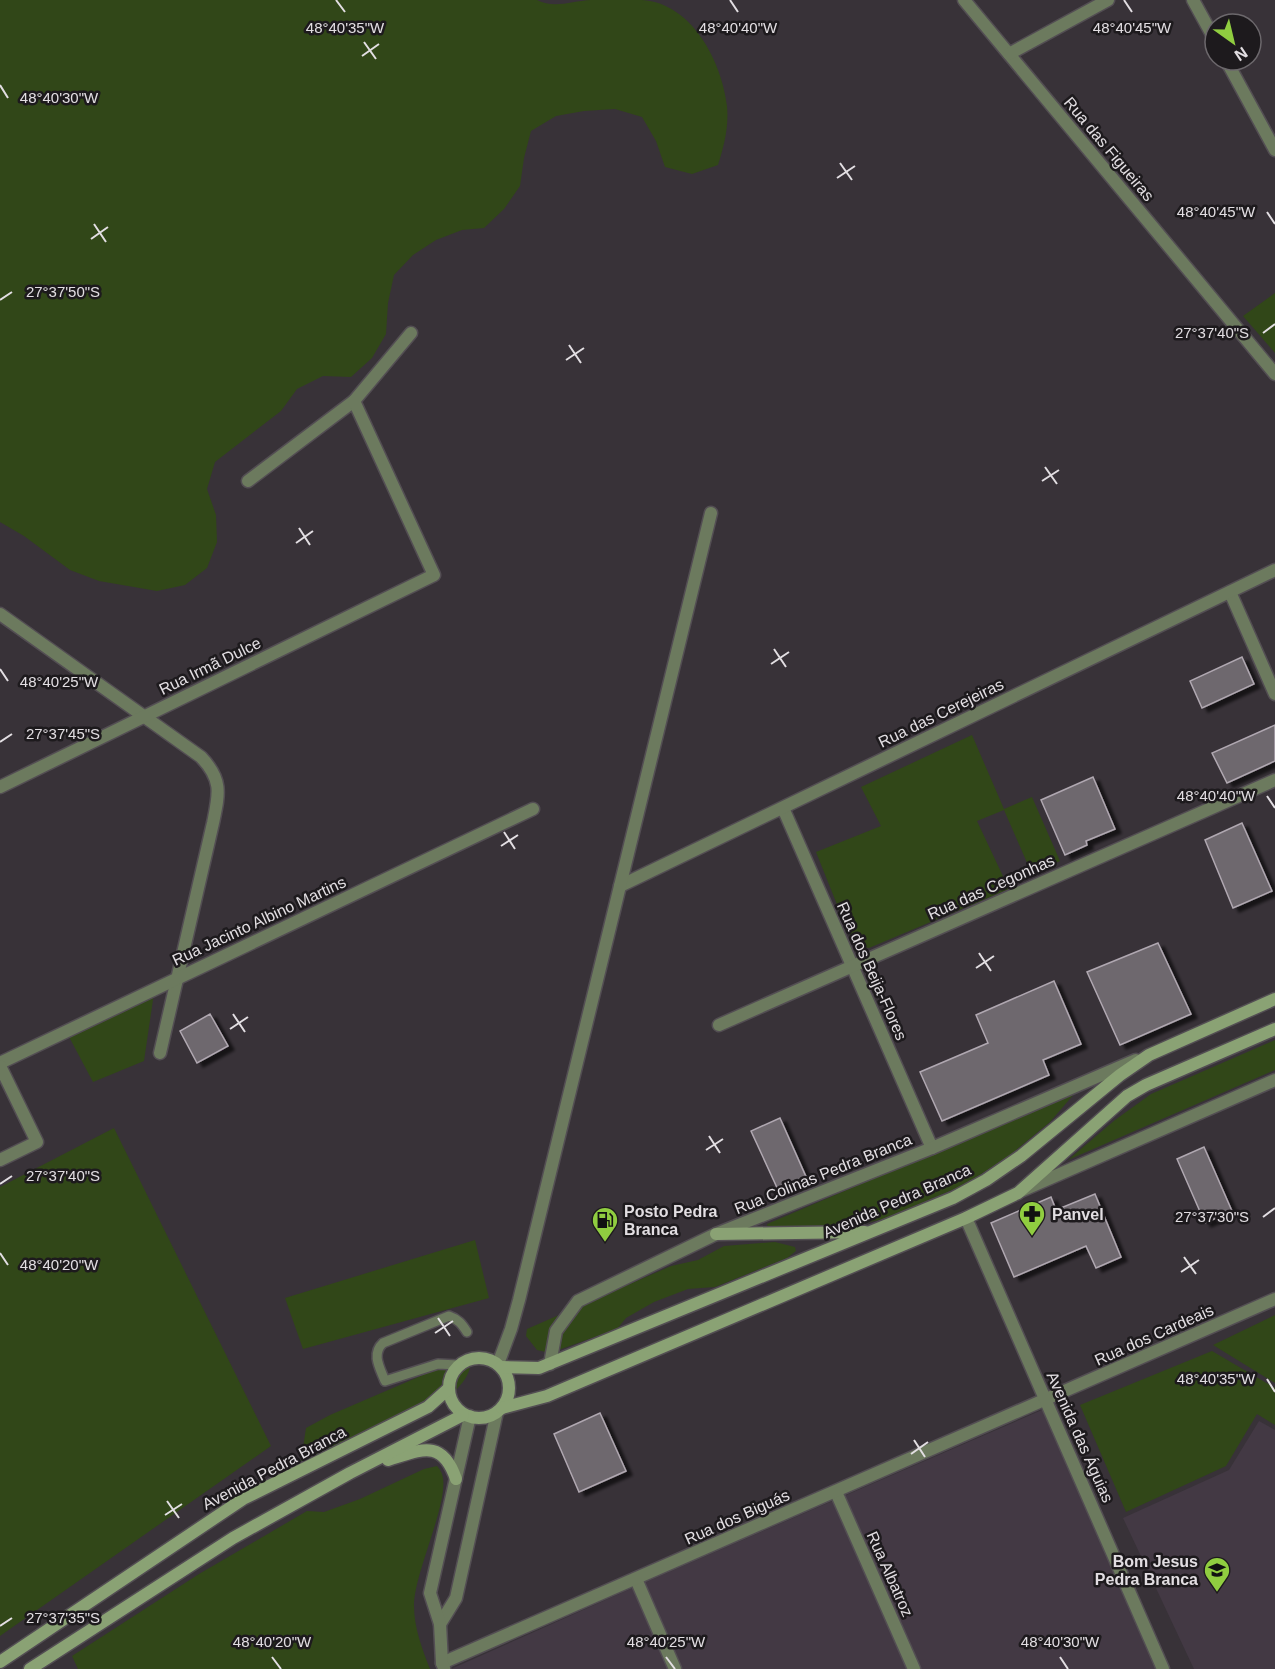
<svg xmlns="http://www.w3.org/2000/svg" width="1275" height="1669" font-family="Helvetica,sans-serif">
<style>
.built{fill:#433944}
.green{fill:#314718}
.building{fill:#6e676e;stroke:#b0a8b1;stroke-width:1.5;filter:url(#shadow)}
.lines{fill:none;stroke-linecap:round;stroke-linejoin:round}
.service-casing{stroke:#534e53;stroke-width:12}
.minor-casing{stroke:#534e53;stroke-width:15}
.tertiary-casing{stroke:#534e53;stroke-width:15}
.secondary-casing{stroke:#534e53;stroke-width:15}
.service{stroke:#6c7a5e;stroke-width:9}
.minor{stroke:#6c7a5e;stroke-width:12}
.tertiary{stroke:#6c7a5e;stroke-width:12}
.secondary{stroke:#8aa274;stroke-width:12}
.ticks{fill:none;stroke:#e2dee2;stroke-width:2}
.labels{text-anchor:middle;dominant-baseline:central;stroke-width:5;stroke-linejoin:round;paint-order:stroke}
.street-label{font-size:16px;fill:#e2dee2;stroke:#1d1a1d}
.poi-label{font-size:16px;font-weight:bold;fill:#e2dee2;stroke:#1d1a1d;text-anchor:start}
.ticks-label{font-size:15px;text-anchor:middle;fill:#e2dee2;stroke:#1d1a1d;stroke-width:5;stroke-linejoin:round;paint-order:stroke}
</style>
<defs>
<filter id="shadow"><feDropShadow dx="6" dy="4" stdDeviation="1.5" flood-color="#0009"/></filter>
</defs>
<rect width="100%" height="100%" fill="#383238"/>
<g class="built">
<path d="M1042,1410L1155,1669H451L639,1585Z"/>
<path d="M1259,1421L1275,1430V1669H1194L1123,1518L1229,1470Z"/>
</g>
<g class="green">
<path d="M0,0H537C554,9 572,1 591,0C608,0 625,0 642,0C692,3 722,62 727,106C729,127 724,146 718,165L692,174L665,167L656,141L642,117L615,109L584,111L556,116L531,131L524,158L520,186L504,209L484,228L462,230L436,240L413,255L394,275L388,303L386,334L372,358L351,377L323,376L297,389L281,411L215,462L207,489L216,515L217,542L207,568L185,585L157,591L99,581L70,570L24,536L0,522Z"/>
<path d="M1275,293V353L1243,316Z"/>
<path d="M972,735L1004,809L1032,797L1060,861L1032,874L1004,810L977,821L1009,889L869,948L858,946L848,932L816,852L881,826L861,787Z"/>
<path d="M154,993L144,1061L93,1082L67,1033Z"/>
<path d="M1275,1040V1070L1068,1160L1115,1120L1151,1094Z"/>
<path d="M1075,1093L1050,1122L1010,1155L966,1184L884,1219L861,1224L768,1229L767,1224Z"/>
<path d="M114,1128L271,1446L0,1636V1187Z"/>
<path d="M475,1240L489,1298L303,1349L285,1298Z"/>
<path d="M775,1242L795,1247L796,1251L787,1258L715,1287L688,1289L654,1302L626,1318L617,1329L550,1353L537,1350L526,1336L527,1329L671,1266L698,1260L724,1246Z"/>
<path d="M1275,1315V1383L1213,1345Z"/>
<path d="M1212,1351L1275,1388V1425L1257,1414L1226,1466L1126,1512L1080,1405Z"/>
<path d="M465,1357L470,1358C472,1371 465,1380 457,1389L301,1461L306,1428L330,1415Z"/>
<path d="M437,1466C439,1468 441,1471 442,1474C451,1499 414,1572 414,1606C414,1627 422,1649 430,1669H78L72,1656L199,1574L307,1511L324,1512L360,1499L424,1469Z"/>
</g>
<g class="building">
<path d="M1242,657L1254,684L1202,708L1190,681Z"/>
<path d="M1275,725V761L1227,783L1212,753Z"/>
<path d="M1093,777L1115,829L1086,841L1087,845L1065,855L1041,800Z"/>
<path d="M1242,823L1272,891L1233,908L1205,840Z"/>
<path d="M1158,943L1191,1014L1120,1045L1087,972Z"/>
<path d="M1054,981L1081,1044L1043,1060L1049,1075L942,1121L920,1072L988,1043L976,1015Z"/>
<path d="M210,1014L228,1046L197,1063L180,1031Z"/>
<path d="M780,1118L807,1179L779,1192L751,1131Z"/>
<path d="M1204,1147L1232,1211L1205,1223L1177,1159Z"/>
<path d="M1095,1194L1121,1257L1096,1268L1086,1246L1014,1277L991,1223L1051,1197L1056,1210Z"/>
<path d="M600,1413L626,1471L579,1492L554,1434Z"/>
</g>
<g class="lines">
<g class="service-casing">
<path id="service" d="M458,1365L438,1364L385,1381C380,1368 371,1354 383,1343L449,1316C458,1319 462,1324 467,1332"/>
</g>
<g class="minor-casing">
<g id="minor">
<path d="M964,0L1275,374"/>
<path d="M1193,0L1215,40"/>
<path d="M1009,54L1108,0"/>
<path d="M1226,60L1275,150"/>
<path d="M248,481L354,401"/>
<path d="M1230,592L1275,694"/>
<path d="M0,614L201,757C223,780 219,794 213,823L160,1053"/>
<path d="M0,787L434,575L354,401L411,333"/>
<path d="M783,808L932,1148"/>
<path d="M620,886L1275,570"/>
<path d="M719,1025L1275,780"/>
<path d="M0,1063L533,809"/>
<path d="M0,1066L37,1142L0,1160"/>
<path d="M1021,1191L1275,1080"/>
<path d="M498,1364L511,1329L519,1300L711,513"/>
<path d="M550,1364L556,1331L578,1301L716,1234L932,1148L1136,1060"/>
<path d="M836,1492L914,1669"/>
<path d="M636,1579L675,1669"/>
<path d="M440,1624L456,1598L497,1412"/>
<path d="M442,1663L1275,1299"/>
<path d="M444,1668L442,1663L440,1624L430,1593L470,1416"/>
</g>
</g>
<g class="tertiary-casing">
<path id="tertiary" d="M966,1218L1163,1669"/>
</g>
<g class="secondary-casing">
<g id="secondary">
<path d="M716,1234L865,1232"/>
<circle cx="479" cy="1388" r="30"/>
<path d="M501,1367L539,1368L953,1198L986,1180L1021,1156L1120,1075L1149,1055L1275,999"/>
<path d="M502,1408L547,1396L966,1218L1018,1193L1127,1096L1146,1085L1275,1029"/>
<path d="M388,1460C421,1450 442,1438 456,1479"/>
<path d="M0,1662L243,1499L428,1407L447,1390"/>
<path d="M30,1669L233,1538L350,1473L463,1415"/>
</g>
</g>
<use href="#service" class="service"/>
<use href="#minor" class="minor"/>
<use href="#tertiary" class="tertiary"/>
<use href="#secondary" class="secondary"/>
</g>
<path class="ticks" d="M336,0L345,12M730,0L738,12M1124,0L1132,12M364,42L376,59M362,56L379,44M0,85L8,98M840,163L852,180M837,178L855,166M1267,212L1275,224M94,224L106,242M91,239L108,227M0,300L12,292M1263,333L1275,324M569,345L581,363M566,360L584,348M1045,467L1057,484M1042,481L1059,470M299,528L310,545M296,543L313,531M774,649L786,667M771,664L789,652M0,669L8,681M0,742L12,734M1267,796L1275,808M504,832L515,849M501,846L518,835M979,953L991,971M976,968L994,956M233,1014L245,1032M230,1029L248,1017M709,1136L720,1153M706,1150L723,1139M0,1184L12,1176M1263,1217L1275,1208M0,1253L8,1265M1184,1257L1196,1274M1181,1272L1199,1260M438,1318L450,1336M435,1333L453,1321M1267,1379L1275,1392M914,1440L925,1457M911,1454L928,1442M167,1501L179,1518M165,1515L182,1504M0,1626L12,1618M272,1657L281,1669M666,1657L675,1669M1060,1657L1068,1669"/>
<defs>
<g id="pharmacy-pin" transform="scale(1.35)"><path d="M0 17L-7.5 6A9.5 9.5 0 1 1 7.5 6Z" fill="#90cd40" stroke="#1d1a1d"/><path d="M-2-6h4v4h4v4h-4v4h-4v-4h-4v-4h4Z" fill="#111"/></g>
<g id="fuel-pin" transform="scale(1.35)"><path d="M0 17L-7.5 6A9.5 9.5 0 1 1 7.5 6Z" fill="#90cd40" stroke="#1d1a1d"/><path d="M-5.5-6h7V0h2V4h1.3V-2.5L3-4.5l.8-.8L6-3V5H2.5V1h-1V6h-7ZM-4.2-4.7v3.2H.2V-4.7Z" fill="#111"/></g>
<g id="school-pin" transform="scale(1.35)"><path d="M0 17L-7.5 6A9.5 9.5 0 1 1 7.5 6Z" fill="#90cd40" stroke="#1d1a1d"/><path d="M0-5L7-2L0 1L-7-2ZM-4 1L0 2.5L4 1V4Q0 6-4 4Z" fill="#111"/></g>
</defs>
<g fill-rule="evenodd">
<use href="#pharmacy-pin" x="1032" y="1214"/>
<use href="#fuel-pin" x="605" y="1220"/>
<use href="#school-pin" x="1217" y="1570"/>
</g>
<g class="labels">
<g class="street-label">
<text transform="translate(1109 149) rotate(50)">Rua das Figueiras</text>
<text transform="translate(210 666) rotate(-26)">Rua Irmã Dulce</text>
<text transform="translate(941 713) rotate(-26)">Rua das Cerejeiras</text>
<text transform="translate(991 887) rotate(-24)">Rua das Cegonhas</text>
<text transform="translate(259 921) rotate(-25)">Rua Jacinto Albino Martins</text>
<text transform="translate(872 971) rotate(66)">Rua dos Beija-Flores</text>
<text transform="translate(823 1174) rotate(-22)">Rua Colinas Pedra Branca</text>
<text transform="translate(897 1201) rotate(-24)">Avenida Pedra Branca</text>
<text transform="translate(1154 1335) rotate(-24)">Rua dos Cardeais</text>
<text transform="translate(1080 1437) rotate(66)">Avenida das Águias</text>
<text transform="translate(274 1468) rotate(-28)">Avenida Pedra Branca</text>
<text transform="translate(737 1517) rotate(-24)">Rua dos Biguás</text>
<text transform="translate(890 1574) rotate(66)">Rua Albatroz</text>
</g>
<g class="poi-label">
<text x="624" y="1211">Posto Pedra<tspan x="624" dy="18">Branca</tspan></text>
<text x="1052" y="1214">Panvel</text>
<text x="1198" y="1561" text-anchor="end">Bom Jesus<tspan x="1198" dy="18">Pedra Branca</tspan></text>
</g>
</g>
<g class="ticks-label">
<text x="345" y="33">48°40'35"W</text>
<text x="738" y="33">48°40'40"W</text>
<text x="1132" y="33">48°40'45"W</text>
<text x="59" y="103">48°40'30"W</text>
<text x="1216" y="217">48°40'45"W</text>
<text x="63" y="297">27°37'50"S</text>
<text x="1212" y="338">27°37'40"S</text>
<text x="59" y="687">48°40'25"W</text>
<text x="63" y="739">27°37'45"S</text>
<text x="1216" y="801">48°40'40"W</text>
<text x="63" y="1181">27°37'40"S</text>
<text x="1212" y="1222">27°37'30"S</text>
<text x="59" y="1270">48°40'20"W</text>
<text x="1216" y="1384">48°40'35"W</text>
<text x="63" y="1623">27°37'35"S</text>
<text x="272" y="1647">48°40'20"W</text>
<text x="666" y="1647">48°40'25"W</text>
<text x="1060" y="1647">48°40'30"W</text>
</g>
<g transform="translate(1233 42) rotate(146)"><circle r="28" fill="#1d1a1d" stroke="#6c686c" stroke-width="1.5"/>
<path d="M0-4.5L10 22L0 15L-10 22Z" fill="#90cd40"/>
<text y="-9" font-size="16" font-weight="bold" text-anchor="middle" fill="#e2dee2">N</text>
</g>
</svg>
